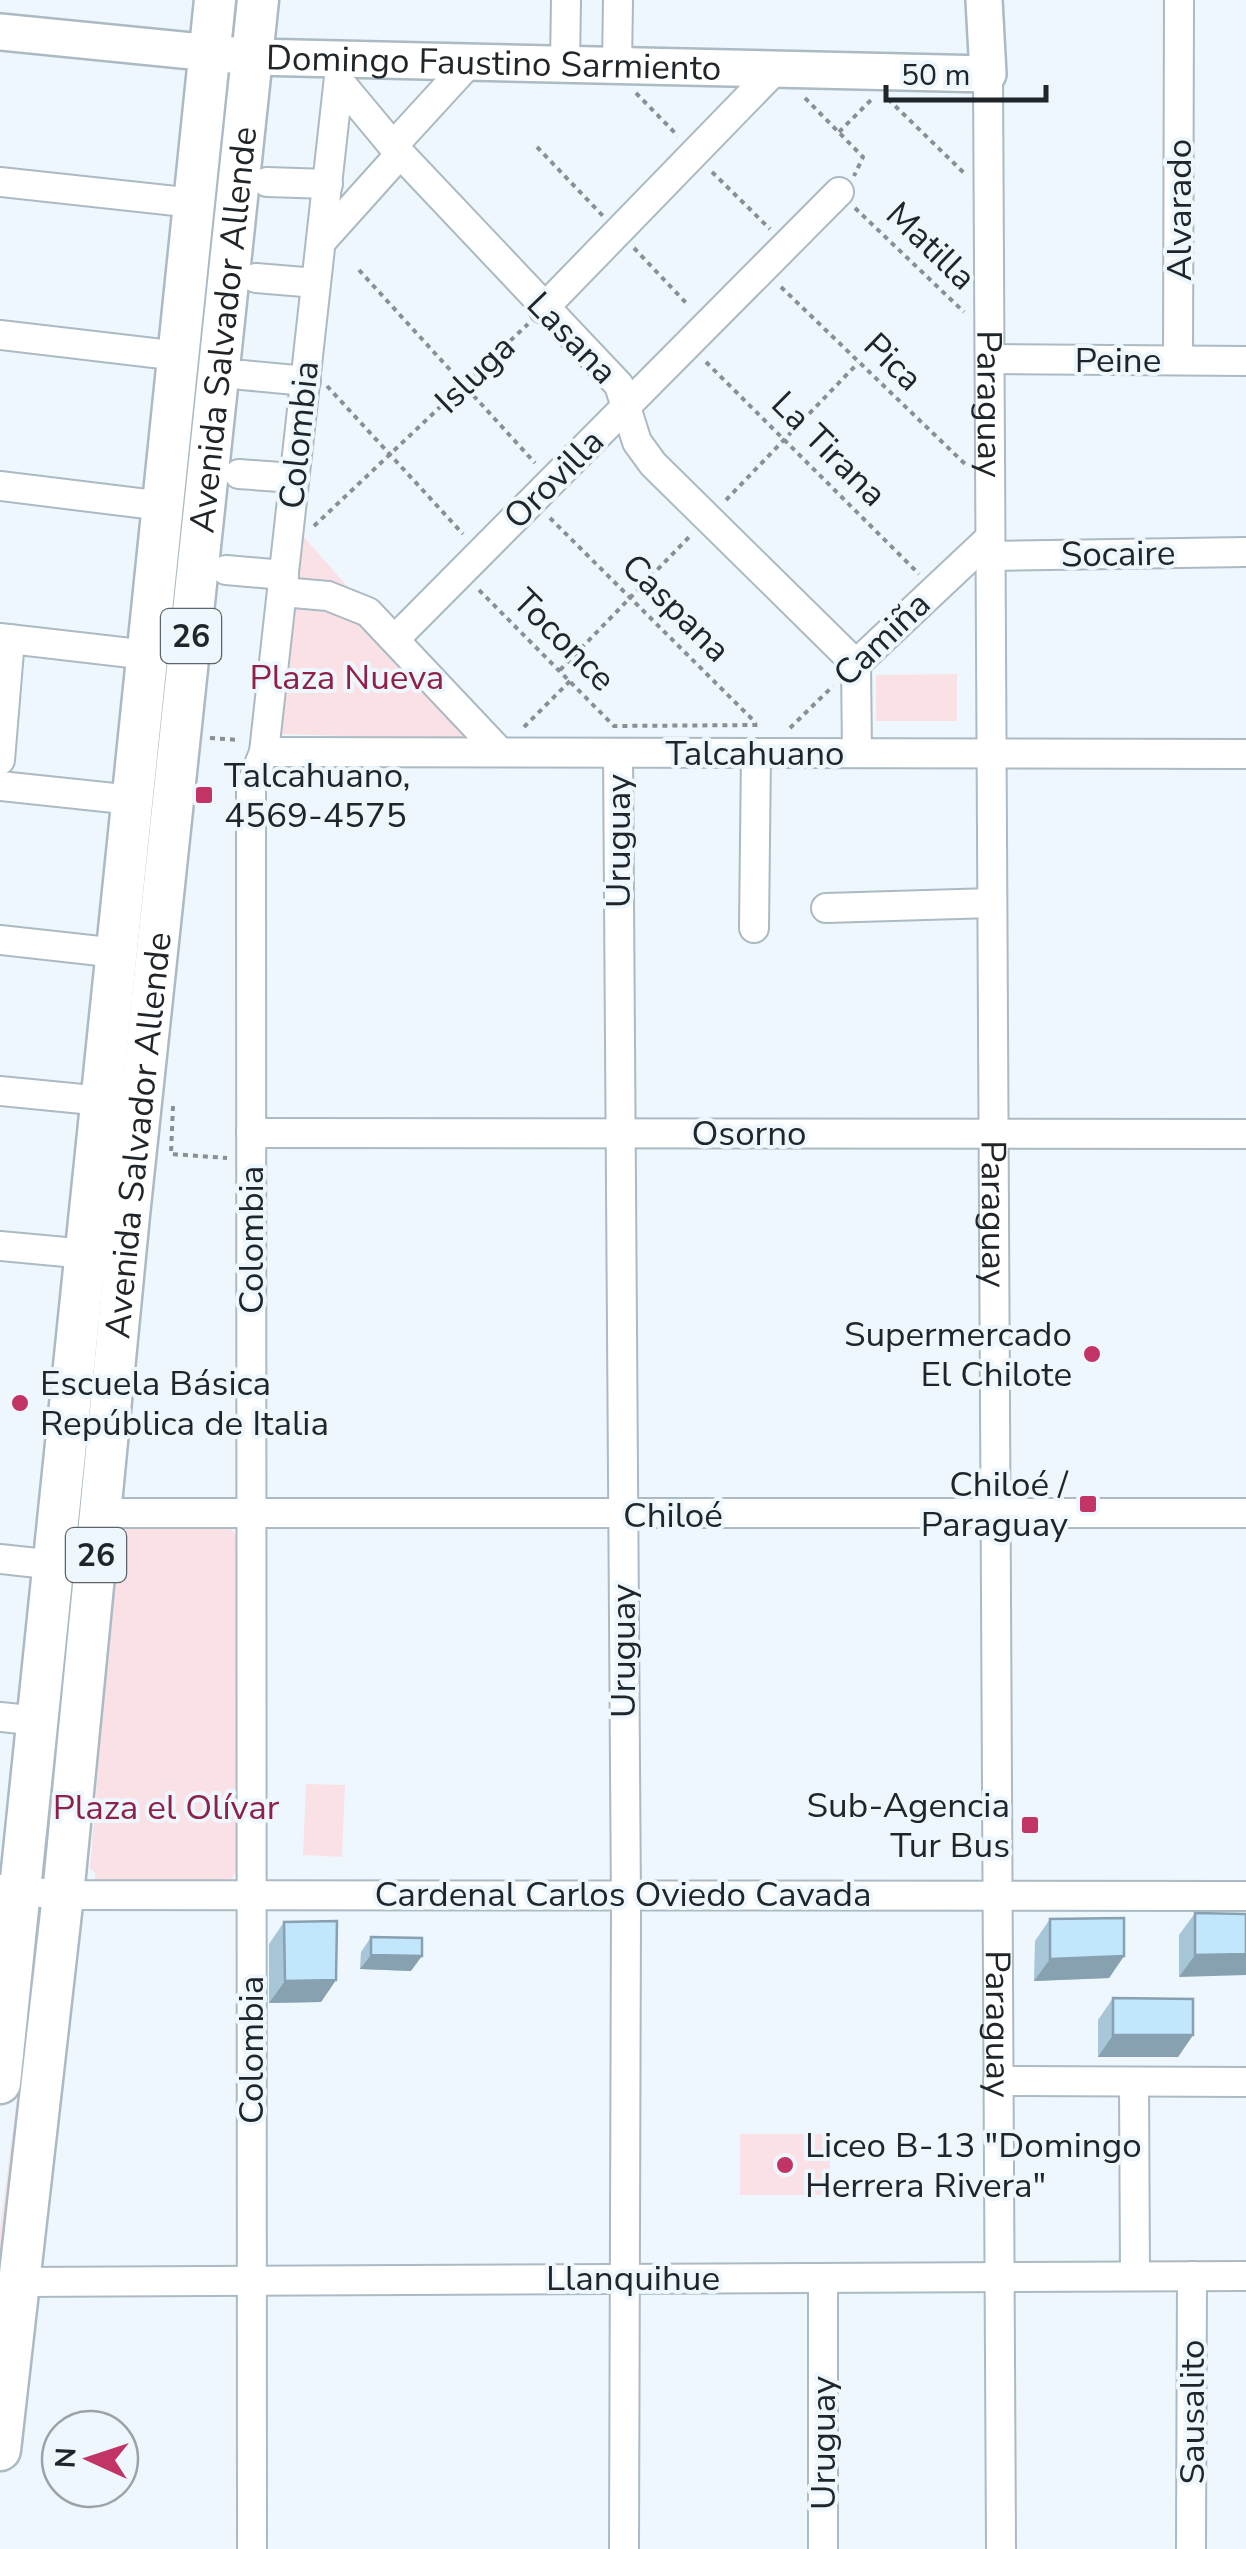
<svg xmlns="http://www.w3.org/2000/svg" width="1246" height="2549" font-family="'Nunito Sans',sans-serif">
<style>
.green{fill:#fae1e6}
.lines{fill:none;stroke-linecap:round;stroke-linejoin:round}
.minor-casing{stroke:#abbac3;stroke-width:32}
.major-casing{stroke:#abbac3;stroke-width:40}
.highway-casing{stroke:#abbac3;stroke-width:45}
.path{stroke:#889095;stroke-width:4;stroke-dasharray:5 5;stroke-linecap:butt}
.minor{stroke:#fff;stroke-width:28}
.major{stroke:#fff;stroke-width:35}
.highway{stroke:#fff;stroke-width:40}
.wall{fill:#a7c6d8}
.shaded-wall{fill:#88a1b0}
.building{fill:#c2e6fb;stroke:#88a1b0;stroke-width:2.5}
.poi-dot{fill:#c13465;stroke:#eef7fd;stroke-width:4}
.labels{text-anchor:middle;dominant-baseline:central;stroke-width:8;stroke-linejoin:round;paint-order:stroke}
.shield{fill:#eef7fd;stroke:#5d6469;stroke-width:2.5}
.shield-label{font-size:32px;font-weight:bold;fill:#1f2529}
.street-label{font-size:35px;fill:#1f2529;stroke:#eef7fd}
.park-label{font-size:35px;fill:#8f2048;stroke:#eef7fd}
.poi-label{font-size:35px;fill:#1f2529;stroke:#eef7fd;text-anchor:start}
</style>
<rect width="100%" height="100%" fill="#eef7fd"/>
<g class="green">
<path d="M303,536L482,740L279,734Z"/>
<path d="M957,674V721H876V675Z"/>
<path d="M136,1527L231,1529L240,1540L238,1870L230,1881H95V1873L90,1868L116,1546L127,1529Z"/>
<path d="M306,1784L345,1785L342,1857L303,1855Z"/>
<path d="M17,2098L21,2107L0,2328V2229Z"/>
<rect x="740" y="2134" width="90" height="61"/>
</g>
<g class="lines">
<g class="minor-casing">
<g id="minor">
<path d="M565,64L566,0"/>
<path d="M617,65L618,0"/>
<path id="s1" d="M988,74L1001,2549"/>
<path d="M339,81L393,146L619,385L637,442L653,464L856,664L857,753"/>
<path d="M393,146L470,62"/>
<path d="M0,182L194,203"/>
<path d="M267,182L328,184"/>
<path d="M321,242L400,154"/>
<path d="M256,278L316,283"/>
<path d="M543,309L776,69"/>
<path d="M0,335L179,356"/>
<path d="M990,359L1246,361"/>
<path d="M1178,360L1179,0"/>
<path d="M242,375L306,381"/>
<path d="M239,474L294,478"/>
<path d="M0,486L163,506"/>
<path d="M991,556L1246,552"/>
<path d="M226,570L284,575"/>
<path d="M282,592L328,596L368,612L500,752"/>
<path d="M0,638L148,655"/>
<path d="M396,638L839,192"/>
<path d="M856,664L990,538"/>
<path d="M264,752L1246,754"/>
<path d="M618,753L626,1907L624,2549"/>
<path d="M0,760L10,639"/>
<path d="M0,786L133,800"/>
<path d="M826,908L992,903"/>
<path d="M754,928L756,753"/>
<path d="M0,940L118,953"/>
<path d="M0,1091L103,1101"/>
<path d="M251,1133L1246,1134"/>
<path d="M0,1246L87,1254"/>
<path d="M100,1513H1246"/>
<path d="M0,1559L56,1565"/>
<path d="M0,1717L40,1721"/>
<path d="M1,1889L63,1895L1246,1896"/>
<path d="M998,2081L1246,2082"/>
<path d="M1134,2082L1135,2276"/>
<path d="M19,2282L1246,2276"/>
<path d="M252,2549L251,785L264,752L341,59"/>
<path d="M823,2549V2278"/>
<path d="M1191,2549L1192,2276"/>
</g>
</g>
<g class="major-casing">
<g id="major">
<path id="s2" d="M0,32L252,57L988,74L984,0"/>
</g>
</g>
<g class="highway-casing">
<g id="highway">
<path d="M0,2083L215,0"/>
<path id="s3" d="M0,2450L63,1895L129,1215L258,0"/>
</g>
</g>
<g class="path">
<path d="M636,93L678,136"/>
<path d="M805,98L863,157L854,176"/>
<path d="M888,99L964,173"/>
<path d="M839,132L871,100"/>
<path d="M537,147L603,216"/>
<path d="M712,172L770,229"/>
<path d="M855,208L964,312"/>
<path d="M634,248L689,306"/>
<path d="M359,270L535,463"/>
<path d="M781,287L965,464"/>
<path d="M706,362L919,574"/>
<path d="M327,386L463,534"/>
<path d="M726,500L858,363"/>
<path d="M550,518L756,723"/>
<path d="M314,526L528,324"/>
<path d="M479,590L614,726L758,725"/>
<path d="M560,670L691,535"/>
<path d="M524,727L570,681"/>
<path d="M790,728L833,686"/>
<path d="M210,738L240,740"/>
<path d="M173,1106L171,1154L227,1158"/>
</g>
<use href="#minor" class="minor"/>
<use href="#major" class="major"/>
<use href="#highway" class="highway"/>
</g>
<g class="wall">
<path d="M1195,1913L1246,1914L1179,1977V1935Z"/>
<path d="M1050,1919L1124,1956L1109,1978L1034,1981L1035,1941Z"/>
<path d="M284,1922L336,1980L321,2002L269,2003V1944Z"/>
<path d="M371,1937L411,1971L360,1969L361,1952Z"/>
<path d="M1113,1998L1193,2035L1178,2057H1098V2020Z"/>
</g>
<g class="shaded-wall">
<path d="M1246,1954V1975L1179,1977L1195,1955Z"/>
<path d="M371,1955L422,1956L411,1971L360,1969Z"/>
<path d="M1124,1956L1109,1978L1034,1981L1050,1959Z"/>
<path d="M336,1980L321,2002L269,2003L285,1981Z"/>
<path d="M1113,2035H1193L1178,2057H1098Z"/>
</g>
<g class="building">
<path d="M1195,1913L1246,1914V1954L1195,1955Z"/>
<path d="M1124,1918V1956L1050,1959V1919Z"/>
<path d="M337,1921L336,1980L285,1981L284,1922Z"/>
<path d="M371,1937L422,1938V1956L371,1955Z"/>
<path d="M1113,1998L1193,1999V2035H1113Z"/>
</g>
<g class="poi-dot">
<rect x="194" y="785" width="20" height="20" rx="5"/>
<circle cx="1092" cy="1354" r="10"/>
<circle cx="20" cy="1403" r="10"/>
<rect x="1078" y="1494" width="20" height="20" rx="5"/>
<rect x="1020" y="1815" width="20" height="20" rx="5"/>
<circle cx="785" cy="2165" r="10"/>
</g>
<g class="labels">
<g class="shield">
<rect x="161" y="609" width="60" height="54" rx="8"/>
<rect x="66" y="1528" width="60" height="54" rx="8"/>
</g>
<g class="shield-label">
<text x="191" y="636">26</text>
<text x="96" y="1555">26</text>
</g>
<g class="street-label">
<text stroke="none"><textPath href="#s2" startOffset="495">Domingo Faustino Sarmiento</textPath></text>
<text transform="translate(1179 210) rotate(-90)">Alvarado</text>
<text transform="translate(931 246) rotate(44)">Matilla</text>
<text stroke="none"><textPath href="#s3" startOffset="2132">Avenida Salvador Allende</textPath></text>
<text transform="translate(572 338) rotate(46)">Lasana</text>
<text x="1118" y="360">Peine</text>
<text transform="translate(893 362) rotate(44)">Pica</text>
<text transform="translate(475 374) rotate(-44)">Isluga</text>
<text stroke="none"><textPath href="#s1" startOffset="330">Paraguay</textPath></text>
<text transform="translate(299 435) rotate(-84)">Colombia</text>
<text transform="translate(829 449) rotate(45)">La Tirana</text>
<text transform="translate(554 479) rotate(-45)">Orovilla</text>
<text transform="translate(1118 554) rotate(-1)">Socaire</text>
<text transform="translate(676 608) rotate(45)">Caspana</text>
<text transform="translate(882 639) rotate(-44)">Camiña</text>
<text transform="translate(564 640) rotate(45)">Toconce</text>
<text x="755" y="753">Talcahuano</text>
<text transform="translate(618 841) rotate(-90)">Uruguay</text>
<text x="749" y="1133">Osorno</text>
<text stroke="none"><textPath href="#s3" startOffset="1322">Avenida Salvador Allende</textPath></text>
<text stroke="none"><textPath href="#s1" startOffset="1140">Paraguay</textPath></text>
<text transform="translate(251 1240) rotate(-90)">Colombia</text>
<text x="673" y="1515">Chiloé</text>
<text transform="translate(623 1651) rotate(-90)">Uruguay</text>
<text x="623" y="1894">Cardenal Carlos Oviedo Cavada</text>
<text stroke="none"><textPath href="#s1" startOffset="1950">Paraguay</textPath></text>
<text transform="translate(251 2050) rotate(-90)">Colombia</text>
<text x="633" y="2278">Llanquihue</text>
<text transform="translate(1192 2412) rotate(-90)">Sausalito</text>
<text transform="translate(823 2443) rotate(-90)">Uruguay</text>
</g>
<g class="park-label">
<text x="347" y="677">Plaza Nueva</text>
<text x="166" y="1807">Plaza el Olívar</text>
</g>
<g class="poi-label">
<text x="224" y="775">Talcahuano,<tspan x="224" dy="40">4569-4575</tspan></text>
<text x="1072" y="1334" text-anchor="end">Supermercado<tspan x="1072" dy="40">El Chilote</tspan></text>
<text x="40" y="1383">Escuela Básica<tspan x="40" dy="40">República de Italia</tspan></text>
<text x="1068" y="1484" text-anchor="end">Chiloé /<tspan x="1068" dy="40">Paraguay</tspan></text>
<text x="1010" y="1805" text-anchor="end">Sub-Agencia<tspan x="1010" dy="40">Tur Bus</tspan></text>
<text x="805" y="2145">Liceo B-13 "Domingo<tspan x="805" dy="40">Herrera Rivera"</tspan></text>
</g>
</g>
<g transform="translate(90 2459) rotate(273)"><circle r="48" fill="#eef7fd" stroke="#9ba3a8" stroke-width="2.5"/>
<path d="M0-8L18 38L0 25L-18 38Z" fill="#c13465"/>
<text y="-15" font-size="28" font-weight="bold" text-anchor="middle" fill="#1f2529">N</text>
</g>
<path d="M886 85v15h160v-15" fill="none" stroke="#1f2529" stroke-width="5"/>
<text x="901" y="85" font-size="30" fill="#1f2529" stroke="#eef7fd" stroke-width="8" paint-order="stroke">50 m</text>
</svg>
